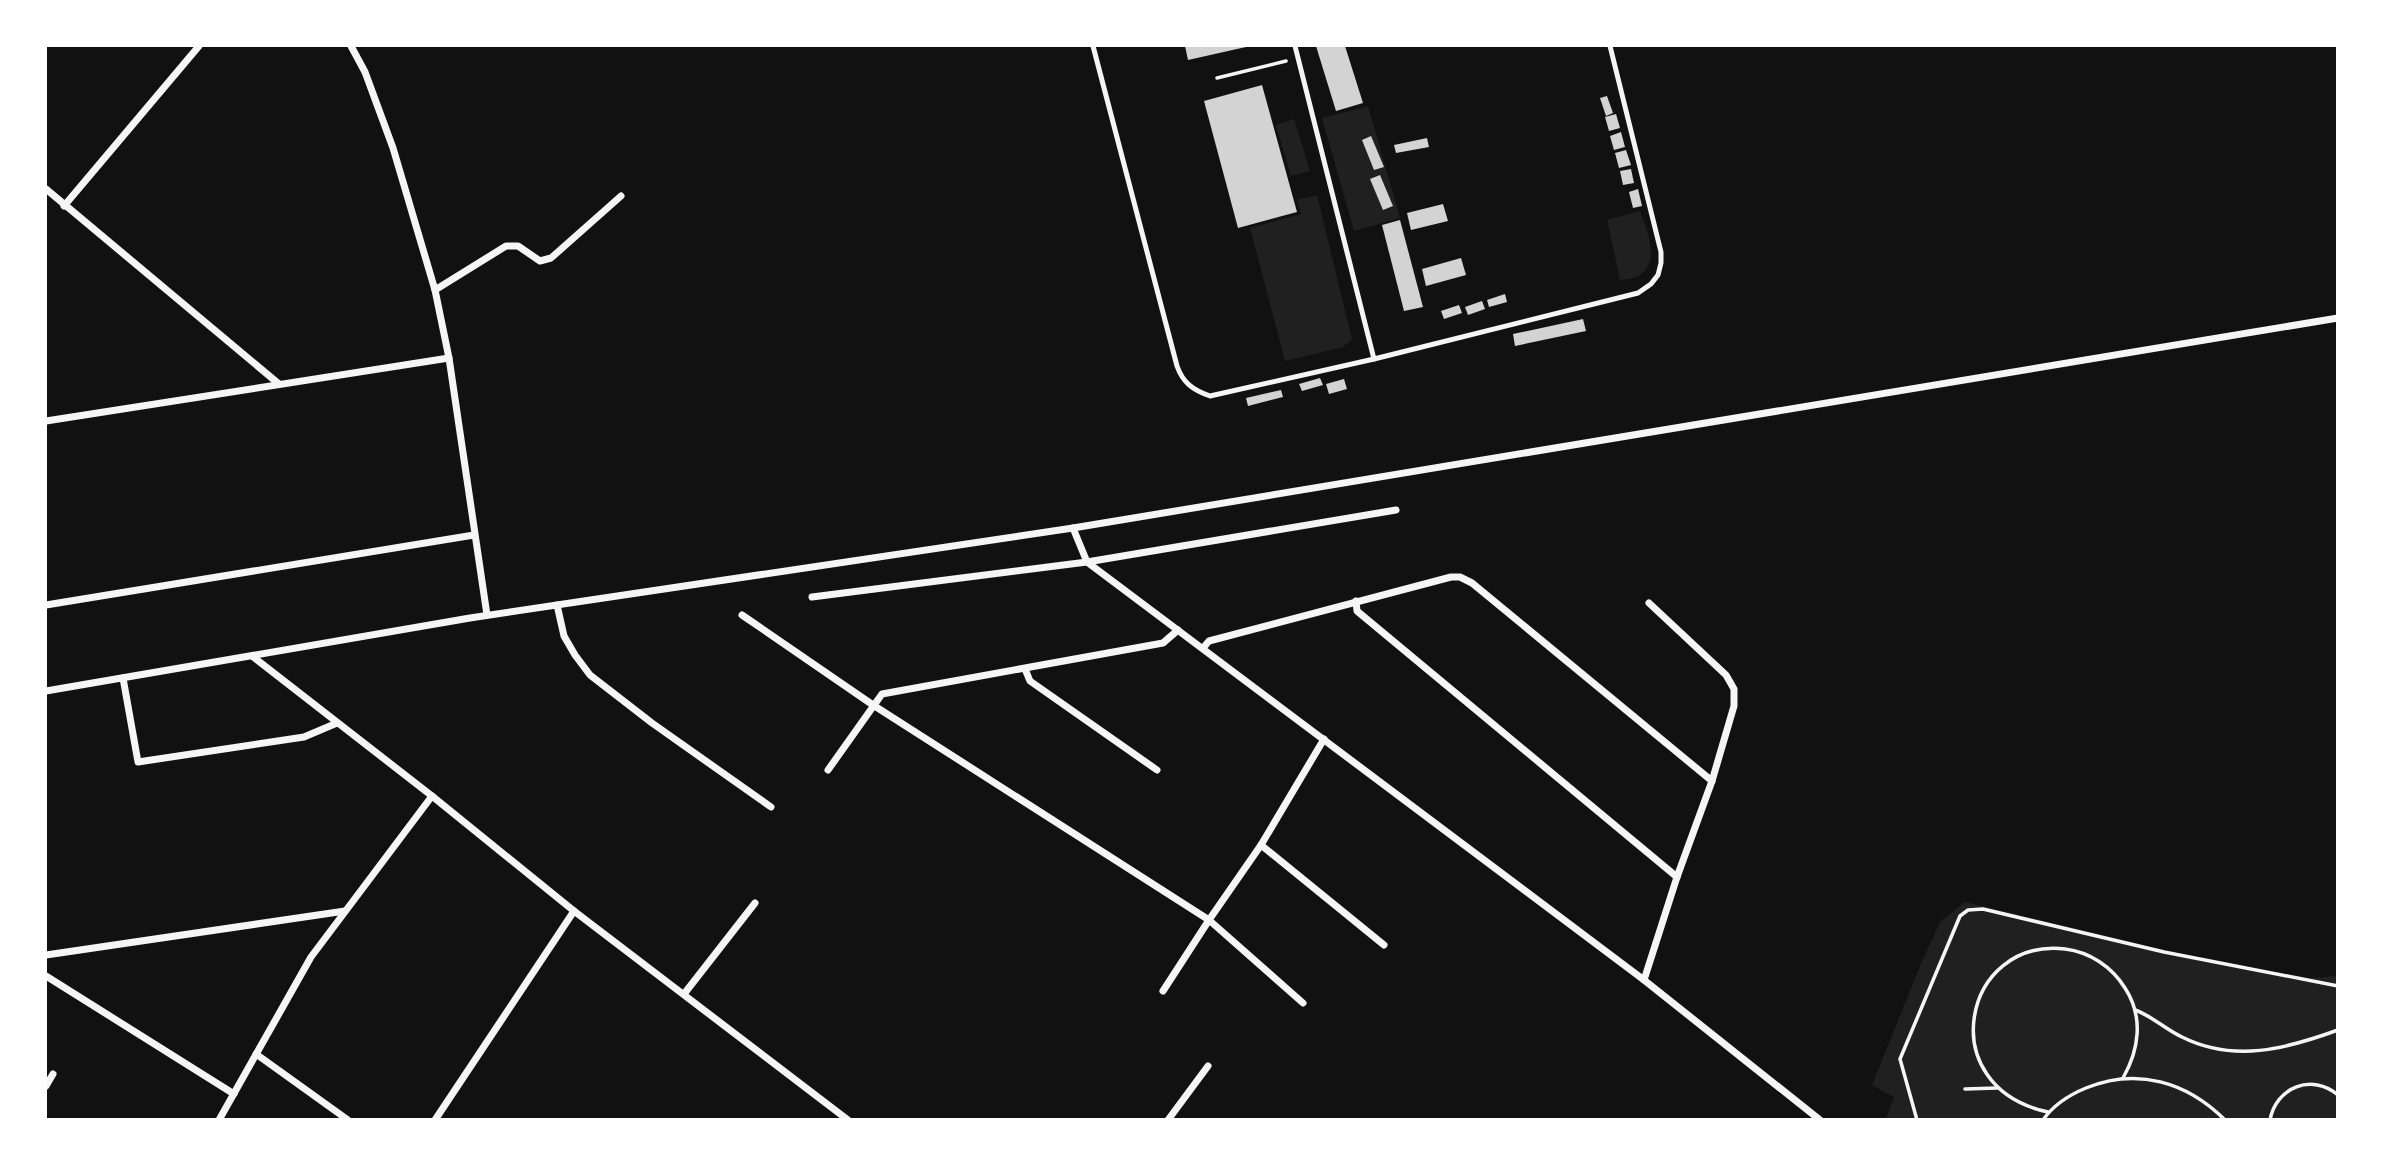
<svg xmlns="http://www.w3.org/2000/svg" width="2383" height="1165" font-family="'Source Sans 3',sans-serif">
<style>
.green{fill:#202020}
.building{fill:#d3d3d3}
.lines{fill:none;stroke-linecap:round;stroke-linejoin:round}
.path{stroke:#f5f5f5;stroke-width:3.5}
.service{stroke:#f5f5f5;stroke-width:5}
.minor{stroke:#f5f5f5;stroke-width:7}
</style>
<rect width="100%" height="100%" fill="#111"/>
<g class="green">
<path d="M1368,106L1400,218L1354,231L1322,118Z"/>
<path d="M1294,119L1310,171L1291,176L1276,125Z"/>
<path d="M1317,195L1352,339L1343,347L1285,361L1250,228L1301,214L1297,200Z"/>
<path d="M1640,211C1646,229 1661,260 1641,274C1636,279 1626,279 1620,280L1607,220Z"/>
<path d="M1965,902L2215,962L2310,978L2337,976V1119H1886L1894,1097L1872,1085L1920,966L1940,922Z"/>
</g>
<g class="building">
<path d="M1185,46H1246V47L1188,60Z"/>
<path d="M1316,46H1345L1363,103L1336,111Z"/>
<path d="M1262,85L1297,212L1238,228L1204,101Z"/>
<path d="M1607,96L1613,113L1606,116L1600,98Z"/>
<path d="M1616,114L1620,128L1609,131L1605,117Z"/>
<path d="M1621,132L1625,147L1614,150L1610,136Z"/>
<path d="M1371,136L1384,167L1374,170L1362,140Z"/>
<path d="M1427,138L1429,147L1396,153L1394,145Z"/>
<path d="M1626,150L1631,165L1619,168L1615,153Z"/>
<path d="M1631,169L1634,183L1623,185L1620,171Z"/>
<path d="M1380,175L1393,206L1383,210L1370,179Z"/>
<path d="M1638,189L1642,206L1633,208L1629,192Z"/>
<path d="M1443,204L1448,221L1411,230L1407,213Z"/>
<path d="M1400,220L1423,307L1404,311L1382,225Z"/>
<path d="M1461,258L1466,275L1426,286L1422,269Z"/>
<path d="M1505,294L1507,302L1489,307L1487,300Z"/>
<path d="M1482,301L1485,309L1468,315L1465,307Z"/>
<path d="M1459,305L1462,313L1444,319L1441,311Z"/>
<path d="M1583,319L1586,331L1515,346L1513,334Z"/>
<path d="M1320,378L1323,385L1302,391L1299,384Z"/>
<path d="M1344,379L1347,389L1329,394L1326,384Z"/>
<path d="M1281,390L1283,397L1248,406L1246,398Z"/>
</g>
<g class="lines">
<g class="path">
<path d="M1217,78L1286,61"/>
<path d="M2135,1010C2152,1016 2165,1029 2182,1037C2234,1063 2286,1049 2338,1030"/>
<path d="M1965,1089L1997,1088"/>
<path d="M2048,1112C1931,1087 1963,937 2065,949C2090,952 2112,967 2125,988C2144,1017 2139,1050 2123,1078"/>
<path d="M1917,1120L1900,1059L1960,916L1968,910L1983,909L2164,952L2338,986"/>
<path d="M2043,1120C2054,1104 2069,1095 2086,1088C2137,1067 2187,1082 2225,1120"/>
<path d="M2270,1120C2276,1087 2312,1073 2338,1095"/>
</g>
<g class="service">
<path d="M1093,46L1177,366C1183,383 1193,390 1210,396L1374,359L1638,293L1651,284L1658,275L1661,263V252L1610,46"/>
<path d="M1295,46L1374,359"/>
</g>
<g class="minor">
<path d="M351,46L365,72L393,148L435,290L449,358L487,615"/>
<path d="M46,189L279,384"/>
<path d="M64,206L199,46"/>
<path d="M435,290L506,246H518L540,261L551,258L621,196"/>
<path d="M46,421L449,358"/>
<path d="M1073,528L1087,562L1644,980L1820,1120"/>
<path d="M812,597L1087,562L1396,510"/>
<path d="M1356,601L1357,611L1677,877"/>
<path d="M46,605L474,535"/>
<path d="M557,605L564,636L575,655L590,675L652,723L771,807"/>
<path d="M742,615L873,705L1209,920L1163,991"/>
<path d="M1203,648L1209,641L1451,577H1460L1472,583L1712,781"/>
<path d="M1025,669L1030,681L1157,770"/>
<path d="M123,678L138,762L304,737L337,723"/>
<path d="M46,691L470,618L1073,528L2338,318"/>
<path d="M828,770L882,694L1163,643L1178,630"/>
<path d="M432,796L574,911L848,1120"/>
<path d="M1261,845L1384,945"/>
<path d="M46,955L345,911"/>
<path d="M46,976L234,1094"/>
<path d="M1644,980L1677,877L1712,781L1734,706V689L1726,675L1649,603"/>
<path d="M684,994L755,903"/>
<path d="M1303,1003L1209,920L1261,845L1324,739"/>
<path d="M256,1054L348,1120"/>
<path d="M46,1086L53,1074"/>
<path d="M219,1120L311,957L432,796L252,656"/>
<path d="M435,1120L574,911"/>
<path d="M1168,1120L1208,1066"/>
</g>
</g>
<rect width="2383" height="1165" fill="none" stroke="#ffffff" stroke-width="94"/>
</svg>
